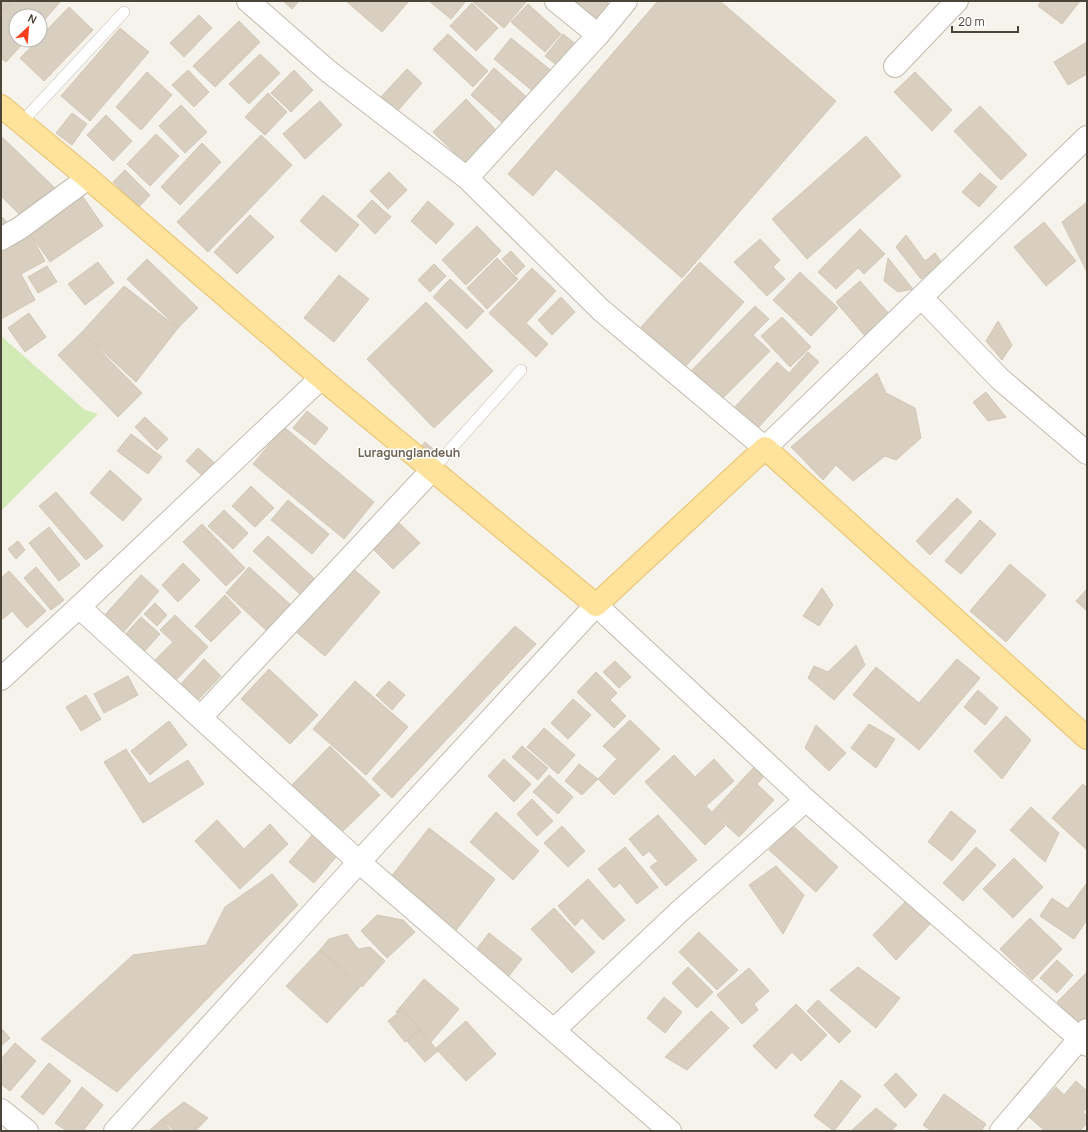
<svg xmlns="http://www.w3.org/2000/svg" width="1088" height="1132" font-family="Manrope,sans-serif">
<style>
.green{fill:#d2eab5}
.building{fill:#d8cfc1;stroke:#d3c7b4}
.lines{fill:none;stroke-linecap:round;stroke-linejoin:round}
.service-casing{stroke:#c2bbae;stroke-width:12}
.minor-casing{stroke:#c2bbae;stroke-width:24}
.primary-casing{stroke:#e6c16a;stroke-width:24}
.service{stroke:#fff;stroke-width:11}
.minor{stroke:#fff;stroke-width:22}
.primary{stroke:#ffe39c;stroke-width:22}
.labels{text-anchor:middle;dominant-baseline:central;stroke-width:3;stroke-linejoin:round;paint-order:stroke}
.quarter-label{font-size:12px;font-weight:bold;fill:#6e6250;stroke:#fff}
</style>
<rect width="100%" height="100%" fill="#f6f3ec"/>
<path class="green" d="M1,336L85,410L98,414L1,511Z"/>
<g class="building">
<path d="M1,1H14L1,13Z"/>
<path d="M14,1H61L40,25V16H16V40H26L6,62L1,58V14Z"/>
<path d="M283,1H299L292,9Z"/>
<path d="M346,1H409L382,32Z"/>
<path d="M429,1H466L451,19Z"/>
<path d="M472,1H527L504,28Z"/>
<path d="M574,1H606L613,8L599,24Z"/>
<path d="M658,1H720L836,101L682,278L556,169L533,196L508,174Z"/>
<path d="M1041,1H1080L1062,24L1038,6Z"/>
<path d="M472,3L498,28L476,51L450,26Z"/>
<path d="M528,4L561,34L545,52L511,22Z"/>
<path d="M69,7L93,30L44,81L20,58L38,40H40V37Z"/>
<path d="M199,15L212,28L184,57L170,43Z"/>
<path d="M239,21L260,42L215,87L193,66Z"/>
<path d="M120,28L149,52L90,121L61,96Z"/>
<path d="M448,34L488,71L473,87L433,49Z"/>
<path d="M563,34L577,45L560,68L545,56Z"/>
<path d="M511,38L553,72L535,93L494,59Z"/>
<path d="M1087,42V74L1068,85L1054,62Z"/>
<path d="M260,54L280,73L249,104L229,84Z"/>
<path d="M494,68L529,99L506,126L471,95Z"/>
<path d="M407,69L422,83L395,114L379,99Z"/>
<path d="M188,70L209,92L194,107L172,85Z"/>
<path d="M294,70L313,90L291,112L271,93Z"/>
<path d="M147,72L172,95L141,130L116,107Z"/>
<path d="M915,72L952,110L932,131L894,92Z"/>
<path d="M268,93L287,112L265,135L245,117Z"/>
<path d="M466,99L498,132L466,164L433,132Z"/>
<path d="M320,101L342,125L305,159L283,134Z"/>
<path d="M181,105L207,132L185,153L159,126Z"/>
<path d="M980,106L1027,155L1001,180L954,131Z"/>
<path d="M72,113L87,124L72,145L56,133Z"/>
<path d="M106,115L132,141L113,161L87,135Z"/>
<path d="M156,134L179,156L150,186L127,164Z"/>
<path d="M261,135L292,165L208,252L177,222Z"/>
<path d="M1,136L56,189L25,220L1,196Z"/>
<path d="M866,136L901,176L807,259L772,219Z"/>
<path d="M202,143L221,162L180,205L161,187Z"/>
<path d="M125,170L150,195L138,208L113,182Z"/>
<path d="M389,172L407,190L388,209L370,191Z"/>
<path d="M980,173L997,187L979,207L962,192Z"/>
<path d="M79,191L103,226L50,262L26,228Z"/>
<path d="M323,195L359,225L336,252L300,221Z"/>
<path d="M372,200L391,217L375,234L357,216Z"/>
<path d="M428,201L454,224L436,244L411,221Z"/>
<path d="M1087,202V272L1062,222Z"/>
<path d="M250,215L274,237L237,274L214,252Z"/>
<path d="M1,216L7,222L1,228Z"/>
<path d="M1044,222L1076,261L1046,286L1014,247Z"/>
<path d="M477,226L501,251L466,285L442,260Z"/>
<path d="M860,229L885,254L864,274L858,268L836,289L818,272Z"/>
<path d="M29,232L45,261L21,274L35,300L1,319V248Z"/>
<path d="M906,235L925,261L935,253L942,263L921,279L896,247Z"/>
<path d="M760,239L780,260L773,267L785,279L767,296L734,262Z"/>
<path d="M511,251L525,266L516,275L502,259Z"/>
<path d="M497,258L518,279L487,309L467,288Z"/>
<path d="M888,258L913,289L898,292L884,281Z"/>
<path d="M147,259L198,308L178,328L127,279Z"/>
<path d="M98,262L114,283L85,305L68,284Z"/>
<path d="M700,262L744,302L685,367L641,327Z"/>
<path d="M434,264L446,276L430,292L418,280Z"/>
<path d="M47,266L57,282L38,293L28,277Z"/>
<path d="M532,268L556,291L526,323L548,344L536,357L489,313Z"/>
<path d="M800,272L838,308L811,336L773,300Z"/>
<path d="M339,275L369,299L334,342L304,318Z"/>
<path d="M450,279L484,311L467,329L433,297Z"/>
<path d="M860,281L890,315L865,336L836,302Z"/>
<path d="M124,286L178,328L136,382L82,332Z"/>
<path d="M561,297L575,312L552,335L538,320Z"/>
<path d="M426,302L493,371L434,428L367,359Z"/>
<path d="M755,306L769,319L753,335L770,351L718,403L688,374Z"/>
<path d="M29,313L46,337L25,352L8,328Z"/>
<path d="M782,317L811,347L790,367L761,336Z"/>
<path d="M998,321L1012,345L1002,360L986,341Z"/>
<path d="M82,332L142,393L118,417L58,355Z"/>
<path d="M808,352L819,362L755,431L732,410L777,362L789,373Z"/>
<path d="M877,373L886,393L915,408L921,438L896,460L885,456L853,481L836,465L823,480L791,447Z"/>
<path d="M986,392L1006,417L988,421L973,402Z"/>
<path d="M307,411L328,428L315,445L293,428Z"/>
<path d="M145,417L168,439L157,450L135,427Z"/>
<path d="M284,427L374,502L344,539L253,464Z"/>
<path d="M131,434L162,457L148,474L117,451Z"/>
<path d="M425,442L440,455L432,464L417,451Z"/>
<path d="M198,448L217,465L205,478L186,461Z"/>
<path d="M110,470L142,499L123,521L90,493Z"/>
<path d="M251,486L274,508L255,527L232,506Z"/>
<path d="M56,492L103,546L86,560L39,506Z"/>
<path d="M957,498L972,512L930,555L916,541Z"/>
<path d="M288,500L329,534L312,554L271,520Z"/>
<path d="M224,510L248,533L233,549L208,526Z"/>
<path d="M980,520L996,534L961,574L945,561Z"/>
<path d="M397,521L420,543L393,569L372,548Z"/>
<path d="M202,524L245,568L226,586L183,542Z"/>
<path d="M49,527L80,565L59,581L29,543Z"/>
<path d="M268,536L317,581L302,596L253,551Z"/>
<path d="M18,541L25,550L16,559L8,549Z"/>
<path d="M183,563L200,580L178,602L162,585Z"/>
<path d="M1010,564L1046,595L1006,642L970,611Z"/>
<path d="M350,566L380,592L325,656L294,630Z"/>
<path d="M36,567L64,600L51,610L24,578Z"/>
<path d="M249,567L292,606L268,632L226,593Z"/>
<path d="M9,571L46,611L27,628L12,611L3,619L1,616V578Z"/>
<path d="M141,575L159,591L121,635L102,618Z"/>
<path d="M822,588L833,605L819,626L803,616Z"/>
<path d="M1087,589V611L1076,601Z"/>
<path d="M225,595L241,612L211,642L195,626Z"/>
<path d="M155,603L167,615L157,626L144,614Z"/>
<path d="M175,615L208,647L174,682L153,662L173,642L160,630Z"/>
<path d="M141,617L160,634L142,654L123,637Z"/>
<path d="M515,626L536,644L392,798L372,779Z"/>
<path d="M856,645L865,665L834,700L808,678L814,666L828,672Z"/>
<path d="M204,659L221,676L195,703L178,687Z"/>
<path d="M957,659L980,678L919,750L853,695L876,667L919,703Z"/>
<path d="M615,661L631,677L619,688L603,672Z"/>
<path d="M269,669L318,715L290,744L241,699Z"/>
<path d="M596,672L617,693L610,700L626,716L614,728L577,692Z"/>
<path d="M128,676L138,695L104,713L94,694Z"/>
<path d="M355,681L408,727L366,775L313,729Z"/>
<path d="M389,681L405,695L392,710L376,695Z"/>
<path d="M978,690L998,708L985,725L964,707Z"/>
<path d="M86,695L101,719L81,731L66,707Z"/>
<path d="M573,699L591,715L568,739L551,723Z"/>
<path d="M1006,716L1031,740L1002,779L974,751Z"/>
<path d="M630,720L660,749L614,795L598,779L617,759L603,746Z"/>
<path d="M169,721L187,745L150,775L131,751Z"/>
<path d="M869,724L895,739L876,768L851,748Z"/>
<path d="M816,725L846,753L829,771L805,748Z"/>
<path d="M544,728L575,755L558,774L527,747Z"/>
<path d="M330,746L380,795L341,833L292,785Z"/>
<path d="M522,746L548,768L538,780L512,757Z"/>
<path d="M126,749L149,784L188,760L204,784L143,823L104,762Z"/>
<path d="M674,755L695,777L714,759L734,781L706,806L725,826L705,845L645,782Z"/>
<path d="M504,759L531,784L514,802L488,776Z"/>
<path d="M579,764L598,779L582,795L565,781Z"/>
<path d="M757,764L767,773L757,784L774,800L739,837L712,812Z"/>
<path d="M549,775L573,797L558,814L533,792Z"/>
<path d="M1083,784L1087,788V850L1052,818Z"/>
<path d="M532,799L553,821L537,836L517,814Z"/>
<path d="M1031,807L1059,833L1045,862L1010,830Z"/>
<path d="M951,811L976,831L952,861L928,842Z"/>
<path d="M496,812L539,851L513,880L470,842Z"/>
<path d="M658,815L697,860L666,886L650,867L658,861L649,851L643,856L629,839Z"/>
<path d="M217,820L244,849L270,824L288,844L240,889L195,841Z"/>
<path d="M792,825L838,867L816,892L769,850Z"/>
<path d="M562,826L585,851L568,867L544,843Z"/>
<path d="M429,828L495,879L454,933L387,882Z"/>
<path d="M312,835L337,856L314,883L289,862Z"/>
<path d="M625,847L658,887L637,904L620,883L614,888L598,869Z"/>
<path d="M976,847L996,865L963,901L943,883Z"/>
<path d="M1014,858L1043,887L1013,918L983,889Z"/>
<path d="M776,866L804,895L783,934L749,885Z"/>
<path d="M272,874L298,905L117,1092L41,1039L133,955L206,945L225,907Z"/>
<path d="M588,879L625,920L603,940L582,918L575,926L558,906Z"/>
<path d="M1086,884H1087V920L1074,939L1040,916L1052,898L1068,909Z"/>
<path d="M907,900L931,923L896,960L873,935Z"/>
<path d="M554,908L595,952L572,973L531,929Z"/>
<path d="M377,915L403,920L415,932L387,958L361,931Z"/>
<path d="M1030,918L1062,949L1032,980L1000,949Z"/>
<path d="M699,932L738,970L717,990L679,952Z"/>
<path d="M489,933L522,959L505,981L472,955Z"/>
<path d="M347,934L358,949L370,947L385,961L362,987L320,950L329,939Z"/>
<path d="M320,950L360,987L327,1023L286,986Z"/>
<path d="M1057,960L1073,975L1057,993L1040,978Z"/>
<path d="M688,967L713,992L697,1008L672,983Z"/>
<path d="M858,967L900,998L876,1028L830,990Z"/>
<path d="M749,968L769,991L754,1004L758,1010L742,1024L717,995Z"/>
<path d="M1087,972V1019L1081,1025L1057,1002Z"/>
<path d="M424,979L459,1009L431,1042L396,1012Z"/>
<path d="M664,997L682,1012L665,1033L647,1018Z"/>
<path d="M818,1000L851,1031L839,1043L807,1011Z"/>
<path d="M796,1004L827,1035L801,1061L792,1052L776,1069L753,1046Z"/>
<path d="M403,1009L420,1030L405,1042L388,1021Z"/>
<path d="M711,1011L729,1028L687,1070L665,1057Z"/>
<path d="M466,1021L496,1054L466,1081L438,1051L436,1048Z"/>
<path d="M1,1028L10,1038L1,1046Z"/>
<path d="M420,1030L438,1051L425,1062L407,1041Z"/>
<path d="M15,1043L36,1061L10,1091L1,1084V1059Z"/>
<path d="M49,1063L71,1081L43,1115L21,1097Z"/>
<path d="M896,1073L917,1095L905,1108L884,1085Z"/>
<path d="M841,1080L861,1096L834,1131L814,1116Z"/>
<path d="M1076,1081L1087,1091V1108L1083,1112L1087,1116V1123L1080,1131H1045L1029,1117L1056,1087L1064,1095Z"/>
<path d="M82,1087L103,1105L83,1131H67L55,1123Z"/>
<path d="M944,1094L986,1124L981,1131H932L923,1125Z"/>
<path d="M184,1102L208,1118L195,1131H174L162,1119Z"/>
<path d="M876,1108L897,1125L891,1131H851Z"/>
<path d="M162,1119L171,1131H149Z"/>
</g>
<g class="lines">
<g class="service-casing">
<g id="service">
<path d="M21,123L124,12"/>
<path d="M432,470L521,370"/>
</g>
</g>
<g class="minor-casing">
<g id="minor">
<path d="M248,1L328,71L467,178L601,310L765,448L1087,137"/>
<path d="M556,1L598,35"/>
<path d="M895,66L957,1"/>
<path d="M467,178L598,35L626,1"/>
<path d="M1,239L20,228L88,178"/>
<path d="M922,298L1000,379L1087,453"/>
<path d="M79,607L359,862L670,1131"/>
<path d="M1,679L79,607L321,378"/>
<path d="M201,717L432,470"/>
<path d="M554,1030L680,911L806,800"/>
<path d="M1,1110L27,1131"/>
<path d="M115,1131L359,862L596,605L806,800L1087,1045"/>
<path d="M1001,1131L1087,1030"/>
</g>
</g>
<g class="primary-casing">
<path id="primary" d="M1,106L88,178L321,378L596,605L765,448L1087,738"/>
</g>
<use href="#service" class="service"/>
<use href="#minor" class="minor"/>
<use href="#primary" class="primary"/>
</g>
<g class="labels">
<g class="quarter-label">
<text x="409" y="452">Luragunglandeuh</text>
</g>
</g>
<rect width="1088" height="1132" fill="none" stroke="#4b4439" stroke-width="4"/>
<g transform="translate(28 28) rotate(26)"><circle r="19" fill="#ffffff" stroke="#b7b4b0"/>
<path d="M0-3L7 15L0 10L-7 15Z" fill="#fc3f1d"/>
<text y="-6" font-size="11" font-weight="bold" text-anchor="middle" fill="#4b4439">N</text>
</g>
<path d="M952 26v6h66v-6" fill="none" stroke="#4b4439" stroke-width="2"/>
<text x="958" y="26" font-size="12" fill="#4b4439" stroke="#ffffff" stroke-width="3" paint-order="stroke">20 m</text>
</svg>
